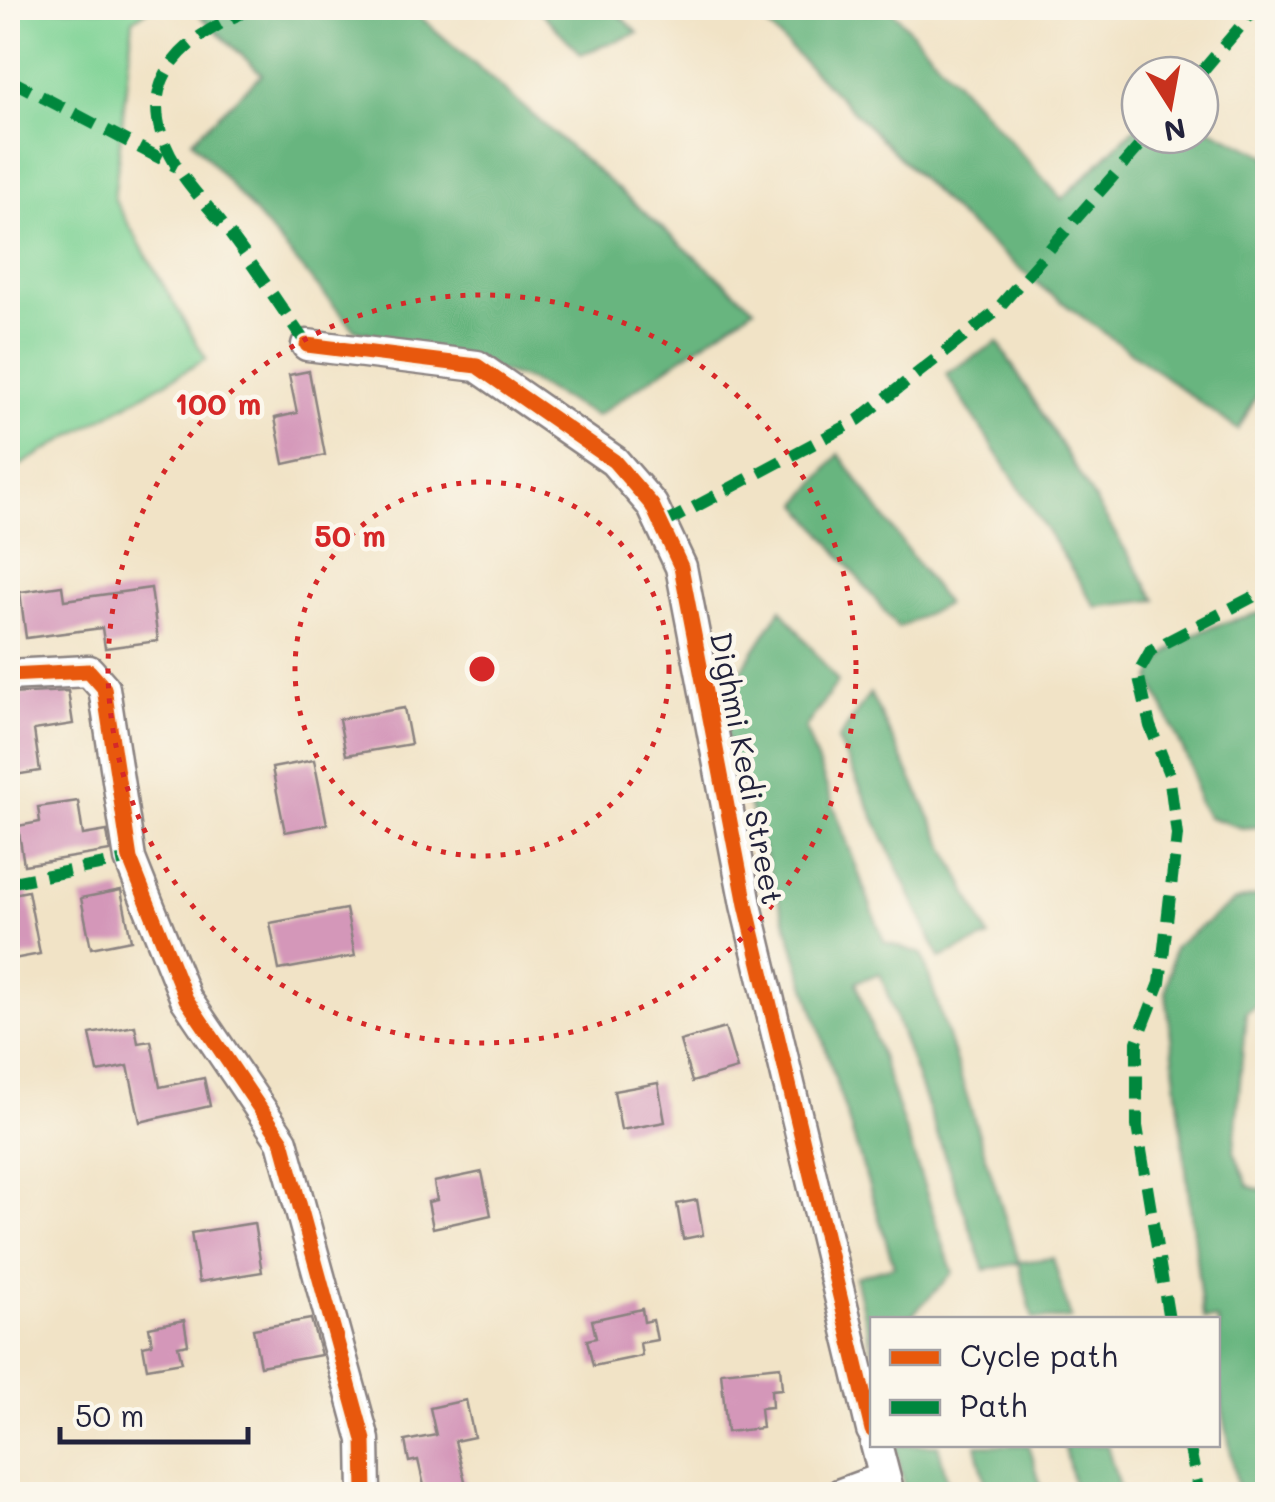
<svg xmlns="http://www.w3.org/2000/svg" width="1275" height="1502" font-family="Mali,sans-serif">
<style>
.green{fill:#80d396;stroke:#517a68;stroke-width:2.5}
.forest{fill:#68b57f;stroke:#456c5d;stroke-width:2.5}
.building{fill:#d497b9}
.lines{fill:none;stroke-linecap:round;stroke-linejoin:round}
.minor-casing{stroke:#8a8280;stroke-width:35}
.minor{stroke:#fff;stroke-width:30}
.quiet{stroke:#00873e;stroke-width:12;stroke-dasharray:25 12;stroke-linecap:butt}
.cycleway-casing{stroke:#fbf7ec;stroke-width:21}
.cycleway{stroke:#e8590c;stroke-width:15}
.ring{fill:none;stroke:#d62828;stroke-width:5;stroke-dasharray:5 10}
.labels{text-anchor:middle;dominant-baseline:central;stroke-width:9;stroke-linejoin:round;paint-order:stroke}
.street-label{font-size:30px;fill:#22223b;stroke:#fbf7ec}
.centre{fill:#d62828;stroke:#fbf7ec;stroke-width:5}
.ring-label{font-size:30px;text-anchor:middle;font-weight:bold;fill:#d62828;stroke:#fbf7ec;stroke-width:9;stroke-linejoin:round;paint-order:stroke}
</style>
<rect width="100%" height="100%" fill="#fbf7ec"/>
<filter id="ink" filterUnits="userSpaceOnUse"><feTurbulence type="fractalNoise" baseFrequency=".01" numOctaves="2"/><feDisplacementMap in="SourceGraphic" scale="20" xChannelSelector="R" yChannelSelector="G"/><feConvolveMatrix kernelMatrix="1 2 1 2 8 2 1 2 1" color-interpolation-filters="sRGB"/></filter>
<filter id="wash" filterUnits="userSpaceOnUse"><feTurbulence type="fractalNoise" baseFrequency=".0048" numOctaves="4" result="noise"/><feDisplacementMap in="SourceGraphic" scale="40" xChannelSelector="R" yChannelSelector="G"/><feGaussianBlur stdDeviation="2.25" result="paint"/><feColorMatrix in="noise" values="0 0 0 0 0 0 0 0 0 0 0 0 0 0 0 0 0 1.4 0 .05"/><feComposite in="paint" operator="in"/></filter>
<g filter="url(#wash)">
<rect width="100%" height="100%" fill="#f1e3c6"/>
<path class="green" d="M8,8H150L133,20L114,199L206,359L8,472Z"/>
<g class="forest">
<path d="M192,8H410L754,308L596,416L526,379L355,330L192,140L262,74Z"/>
<path d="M537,8H612L638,33L581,54Z"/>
<path d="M750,8H890L1062,199L1140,123V135H1200V124L1267,156V377L1238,430L1044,289L961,219Z"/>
<path d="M998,342L1156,600L1096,607L946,374Z"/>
<path d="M839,454L946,604L898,628L799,504Z"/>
<path d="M781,609L838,682L805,728L884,942L922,954L1019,1262L1053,1258L1071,1319H1033L1019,1263L985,1270L880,973L856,982L953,1273L908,1319L872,1320V1350L855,1277L894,1266L718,707Z"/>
<path d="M1267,611V826L1242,828L1208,817L1198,802L1191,767L1151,680C1166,633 1225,623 1267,611Z"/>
<path d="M870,693L989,937L940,958L838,740Z"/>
<path d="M1264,894L1268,896L1267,999L1246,1012L1234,1151L1248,1186L1267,1192L1268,1494H1239L1218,1386V1320L1204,1319L1202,1311L1166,992L1174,947L1233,902Z"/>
<path d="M895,1445H938L951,1494H906Z"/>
<path d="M976,1445H1029L1043,1494H988Z"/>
<path d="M1064,1445H1107L1121,1494H1076Z"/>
</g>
<g id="blocks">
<g class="building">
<path d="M309,371L325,455L284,464L275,418L297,413L289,375Z"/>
<path d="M62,586L64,600L151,588L158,641L105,648L102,628L26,638L20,592Z"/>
<path d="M68,691L73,724L34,730L40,771L8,776V694Z"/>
<path d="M404,708L411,744L346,755L339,719Z"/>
<path d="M314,760L327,824L285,832L272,768Z"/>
<path d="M78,801L83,835L107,831L110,851L24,865L18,826L40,822L38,807Z"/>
<path d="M121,890L131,940L91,948L81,898Z"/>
<path d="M28,891L40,954L8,960V895Z"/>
<path d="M346,909L355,956L279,970L270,923Z"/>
<path d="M135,1026L138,1043L151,1041L160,1087L204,1078L210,1106L140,1122L128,1066L98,1072L90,1034Z"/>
<path d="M725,1028L737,1069L692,1082L680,1041Z"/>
<path d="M658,1083L665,1122L621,1130L614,1091Z"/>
<path d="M482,1172L491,1215L433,1228L428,1202L437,1200L434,1182Z"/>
<path d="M697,1200L703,1235L683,1239L677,1204Z"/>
<path d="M254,1223L262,1272L199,1282L191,1233Z"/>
<path d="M642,1309L644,1322L653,1320L657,1340L640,1343L642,1356L593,1366L587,1340L596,1338L592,1320Z"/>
<path d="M311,1319L321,1355L260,1366L253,1329Z"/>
<path d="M184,1320L188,1344L178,1346L182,1362L147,1368L143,1346L152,1344L149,1327Z"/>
<path d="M780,1366L782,1389L771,1390L772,1407L760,1408L762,1428L727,1432L721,1372Z"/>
<path d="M466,1400L474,1437L455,1441L467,1489L426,1494L418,1460L409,1462L405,1441L436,1435L430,1408Z"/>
</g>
</g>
</g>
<g filter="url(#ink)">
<use href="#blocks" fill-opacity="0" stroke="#8a8280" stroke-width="2.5"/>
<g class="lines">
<g class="minor-casing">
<g id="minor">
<path d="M307,345L477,366L614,461L652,505L681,567L746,905L872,1430"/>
<path d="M8,675L89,671L104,688L130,859L186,999L282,1141L364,1440L365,1494"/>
<path d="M876,1444L889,1494"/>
<path d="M841,1494L884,1478"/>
</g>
</g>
<use href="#minor" class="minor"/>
<g class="quiet">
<path d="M254,8C179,38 125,87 179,170C193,192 212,210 227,230C255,267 280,306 307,345"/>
<path d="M1199,75L1256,8"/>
<path d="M8,79L177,167"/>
<path d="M661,525L858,420L993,314L1149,135"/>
<path d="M8,883L130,859"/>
<path d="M1169,1320L1137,1126V1042L1160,983L1177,835L1169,774L1150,726L1138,673L1151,650L1268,589"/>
<path d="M1189,1444L1199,1494"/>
</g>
<g class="cycleway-casing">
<g id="cycleway">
<path d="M307,345L477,366L614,461L652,505L681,567L746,905L872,1430"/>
<path d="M8,675L89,671L104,688L130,859L186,999L282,1141L364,1440L365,1494"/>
</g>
</g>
<use href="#cycleway" class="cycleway"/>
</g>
</g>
<g class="ring">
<circle cx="482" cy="669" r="187"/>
<circle cx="482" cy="669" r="374"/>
</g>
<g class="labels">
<g class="street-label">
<text transform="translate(748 768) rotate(79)">Dighmi Kedi Street</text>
</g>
</g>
<circle cx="482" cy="669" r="15" class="centre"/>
<g class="ring-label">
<text x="218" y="415">100 m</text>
<text x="350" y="547">50 m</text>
</g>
<rect width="1275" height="1502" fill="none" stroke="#fbf7ec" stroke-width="40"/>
<rect x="870" y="1317" width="350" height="130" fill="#fbf7ec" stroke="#a4a2a5" stroke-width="2.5"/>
<rect x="890" y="1350" width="50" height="15" fill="#e8590c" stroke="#a4a2a5" stroke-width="2.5"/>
<text x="960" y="1367" font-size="30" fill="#22223b">Cycle path</text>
<rect x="890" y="1400" width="50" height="15" fill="#00873e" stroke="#a4a2a5" stroke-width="2.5"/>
<text x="960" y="1417" font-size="30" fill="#22223b">Path</text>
<g transform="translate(1170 105) rotate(169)"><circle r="48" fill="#fbf7ec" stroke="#a4a2a5" stroke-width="2.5"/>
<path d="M0-8L18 38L0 25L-18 38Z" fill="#c8321e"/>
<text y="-15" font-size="28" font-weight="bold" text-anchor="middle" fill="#22223b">N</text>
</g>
<path d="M60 1427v15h188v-15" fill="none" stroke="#22223b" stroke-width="5"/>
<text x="75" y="1427" font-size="30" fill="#22223b" stroke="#fbf7ec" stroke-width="8" paint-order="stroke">50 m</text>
</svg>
